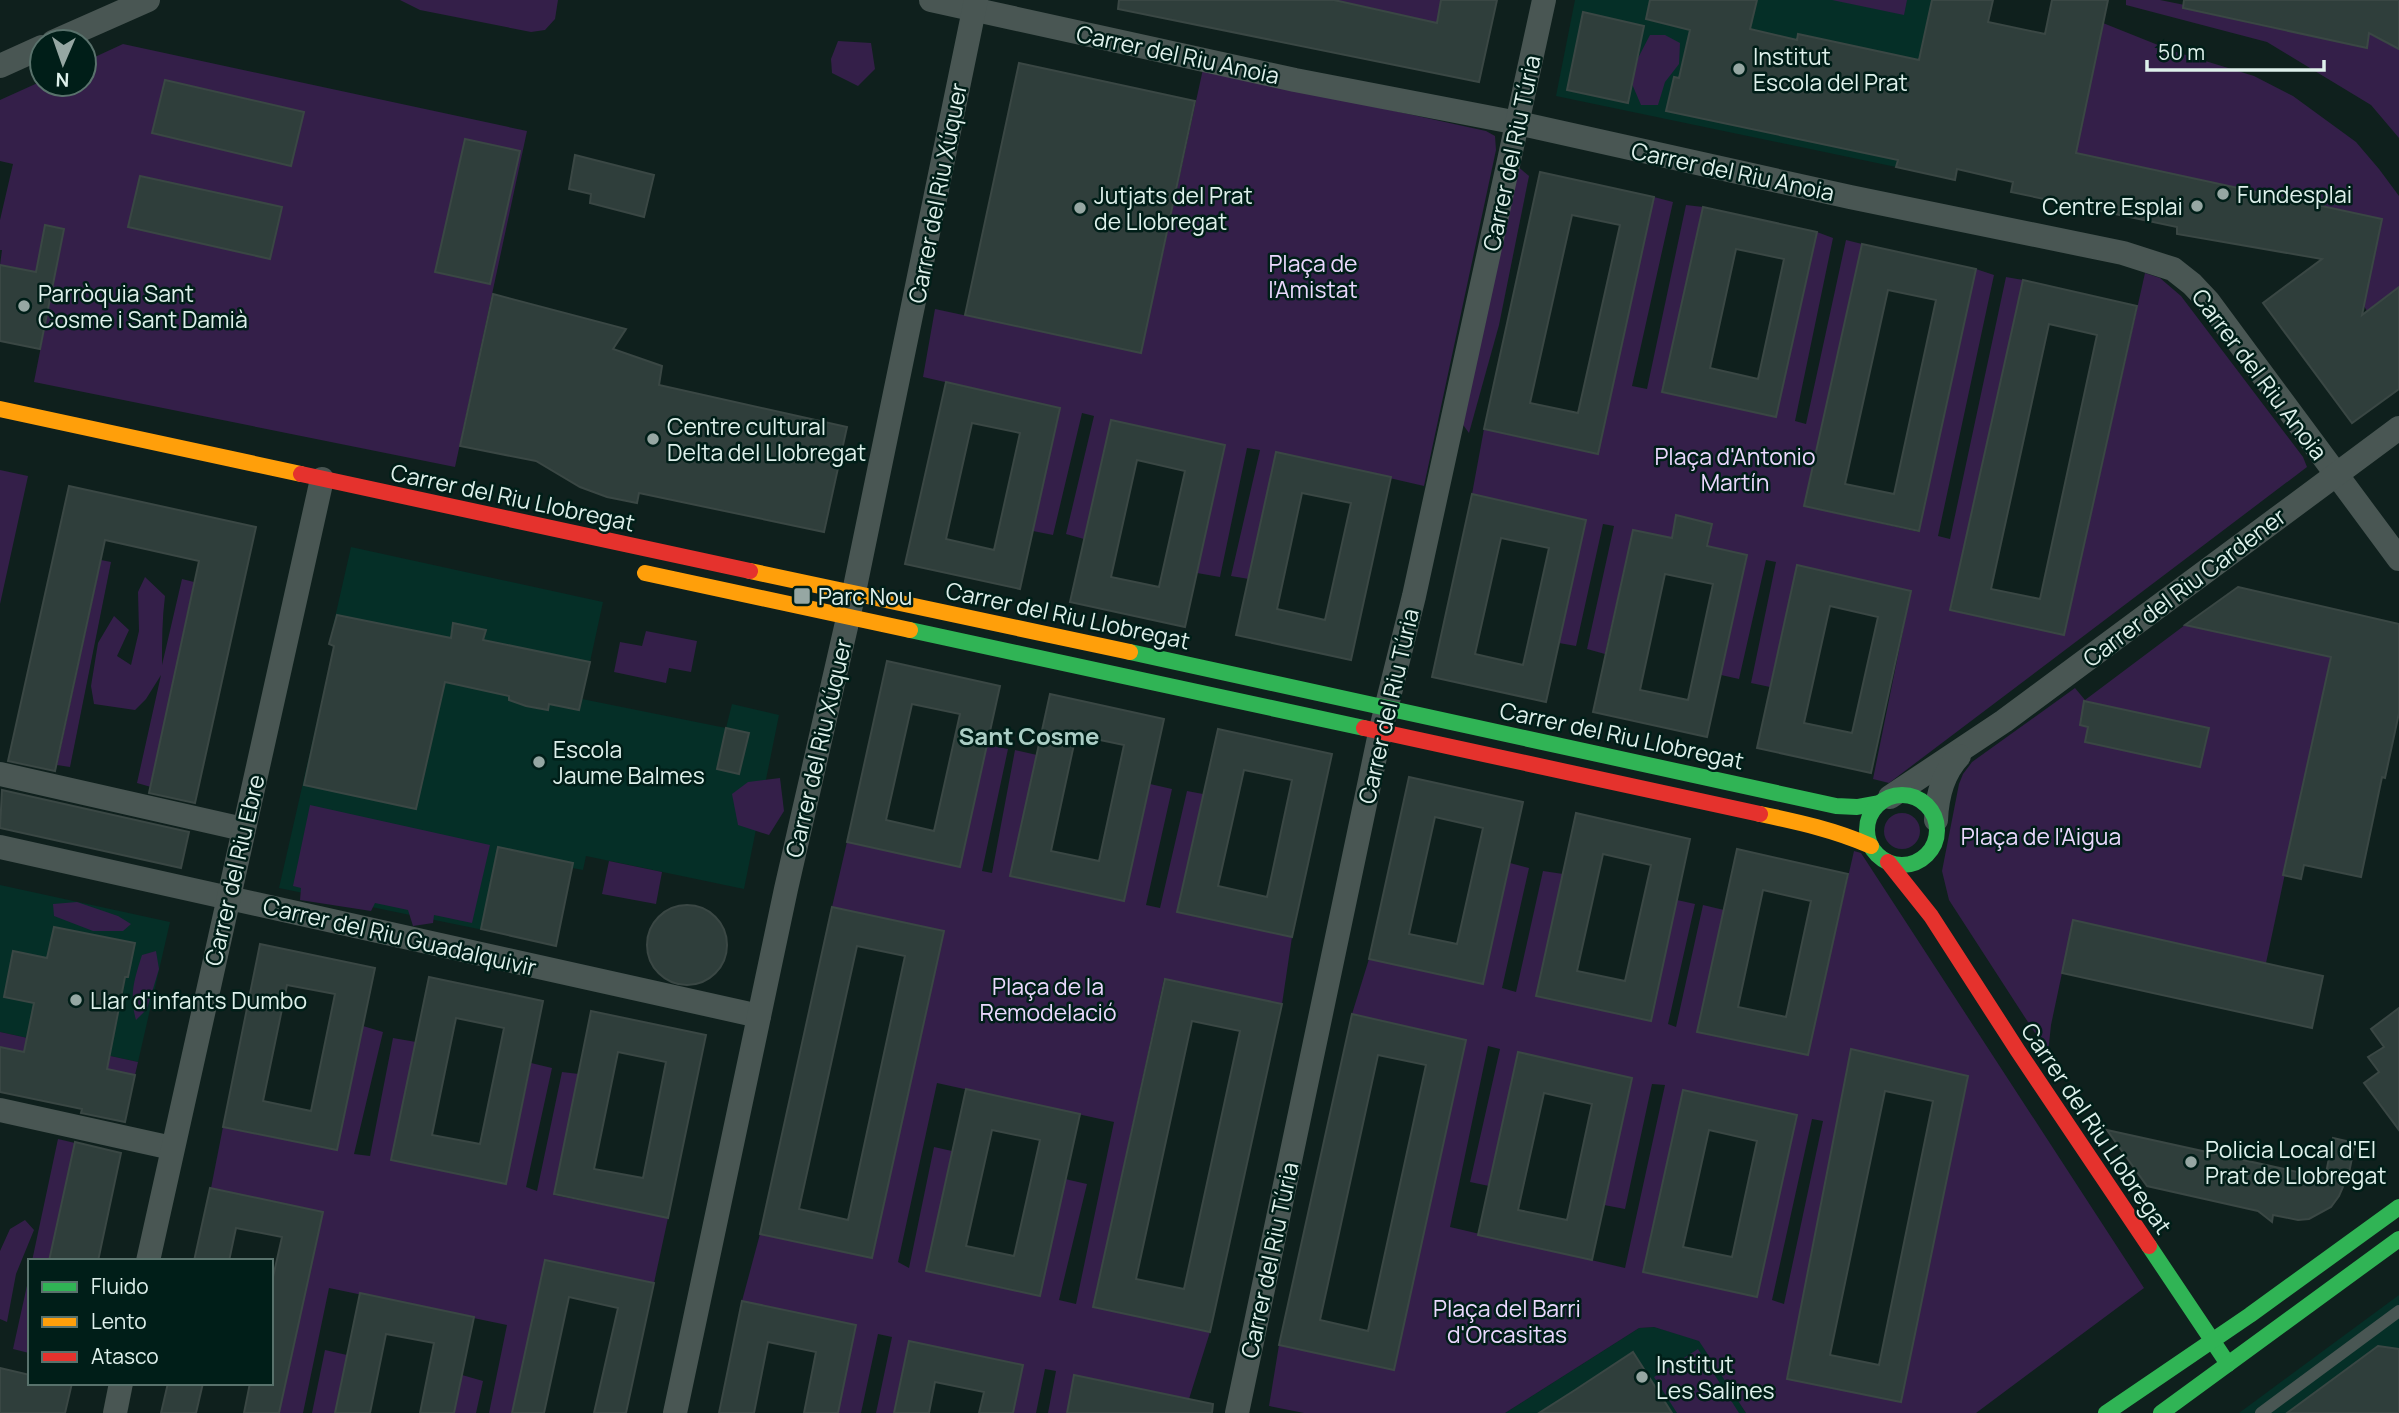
<svg xmlns="http://www.w3.org/2000/svg" width="2399" height="1413" font-family="Manrope,sans-serif">
<style>
.built{fill:#052f27}
.green{fill:#341f49;fill-rule:evenodd}
.building{fill:#2f3e3b;stroke:#3a4744;stroke-width:2;fill-rule:evenodd}
.lines{fill:none;stroke-linecap:round;stroke-linejoin:round}
.lane{stroke:#495653;stroke-width:12}
.street{stroke:#495653;stroke-width:24}
.fast{stroke:#30b455;stroke-width:16}
.slow{stroke:#ff9f0a;stroke-width:16}
.jam{stroke:#e5322d;stroke-width:16}
.poi-dot{fill:#96a7a3;stroke:#001e18;stroke-width:2.5}
.labels{text-anchor:middle;dominant-baseline:central;stroke-width:5;stroke-linejoin:round;paint-order:stroke}
.street-label{font-size:23px;fill:#def0eb;stroke:#001e18}
.poi-label{font-size:23px;fill:#def0eb;stroke:#001e18;text-anchor:start}
.park-label{font-size:23px;fill:#ebd8fe;stroke:#001e18}
.neighbourhood-label{font-size:24px;font-weight:bold;fill:#abcec5;stroke:#001e18}
</style>
<rect width="100%" height="100%" fill="#0f201d"/>
<g class="built">
<path d="M1575,0H1932L1896,167L1556,96Z"/>
<path d="M351,547L603,602L582,699L726,728L732,704L779,715L744,889L586,856L583,870L572,868L556,945L279,888L334,647L329,644Z"/>
<path d="M0,885L170,922L138,1062L0,1032Z"/>
<path d="M2399,1295V1413H2239Z"/>
<path d="M1654,1327L1699,1340L1746,1413H1505L1639,1328Z"/>
</g>
<g class="green">
<path d="M400,0H558L555,19L545,30L531,32L420,10Z"/>
<path d="M1334,0H1441L1437,23Z"/>
<path d="M1832,0H1907L1904,15Z"/>
<path d="M2126,0H2160L2367,42L2373,14L2399,45V138L2371,105L2267,42L2126,5Z"/>
<path d="M2103,23L2173,51L2254,76L2293,96L2356,142L2379,169L2399,196V287L2367,311L2364,306L2382,219L2076,153Z"/>
<path d="M1650,35H1665L1680,43L1679,64L1665,82L1658,105H1641L1632,84L1638,58Z"/>
<path d="M838,41L871,43L875,69L858,86L832,73L831,59Z"/>
<path d="M123,44L527,131L455,467L34,382L64,229L45,225L36,272L0,265L2,250H0V220L13,164L0,161V100L42,81V84H84V62Z"/>
<path d="M1203,69L1486,131L1495,136L1496,150L1424,486L1277,452L1249,579L1231,576L1260,450L1247,448L1220,577L1197,573L1224,445L1111,420L1084,539L1066,534L1094,416L1082,413L1053,535L1033,531L1059,408L923,377L935,309L1141,353Z"/>
<path d="M1516,165L1529,176L1499,325L1469,433L1458,418Z"/>
<path d="M1654,197L1673,202L1632,386L1647,389L1686,205L1703,207L1663,392L1776,417L1817,232L1833,238L1795,421L1806,424L1846,240L1862,244L1804,506L1919,532L1976,269L1994,275L1938,536L1950,539L2006,277L2023,280L1951,610L2064,635L2145,273L2160,278L2181,296L2303,457L2307,467L1889,783L1873,779L1911,591L1797,565L1770,687L1751,683L1776,562L1766,560L1739,679L1721,675L1747,555L1708,546L1712,525L1677,515L1672,538L1633,530L1605,654L1587,649L1614,526L1603,524L1576,646L1559,643L1586,520L1472,494L1484,429L1595,453Z"/>
<path d="M0,470L28,476L0,604Z"/>
<path d="M101,560L111,562L70,767L57,765Z"/>
<path d="M145,577L165,596C162,619 162,642 162,665L182,579L194,582L151,787L137,783L161,675L146,699L135,710L94,704L91,686L98,643L114,616L129,630L117,656L131,665L139,631L138,592Z"/>
<path d="M2185,625L2331,657L2266,963L2073,921L2051,1025L2048,1053L1949,900L1942,871L1959,784L1963,774L1972,762L2075,688L2085,700ZM2085,701L2209,728L2200,766L2085,742L2088,727Z"/>
<path d="M646,631L697,641L691,672L669,668L666,683L614,672L620,642L642,646Z"/>
<path d="M987,745L1008,749L982,871L992,873L1015,750L1037,755L1011,876L1124,901L1150,784L1172,789L1146,905L1160,908L1187,791L1203,794L1177,911L1292,937L1282,1004L1164,979L1093,1307L1210,1332L1189,1399L1074,1376L1067,1413H1048L1056,1371L1045,1369L1036,1413H1013L1023,1365L909,1341L894,1413H876L892,1337L878,1334L861,1413H838L856,1325L742,1301L760,1234L871,1258L943,931L832,907L847,842L960,867ZM937,1083L1114,1122L1076,1304L1059,1300L1087,1184L1065,1179L1040,1296L926,1271L952,1151L934,1147L909,1268L898,1262Z"/>
<path d="M780,778L784,811L769,835L738,825L732,794L748,782Z"/>
<path d="M310,805L490,845L472,923L434,915L433,923L413,926L408,910L375,903L371,911L300,900L301,888L293,886Z"/>
<circle cx="1902" cy="831" r="18"/>
<path d="M1854,851L1861,853L2144,1288L1976,1413H1746L1699,1341L1654,1327L1639,1328L1505,1413H1304L1269,1406L1279,1345L1394,1369L1466,1040L1352,1014L1369,959L1483,984L1510,863L1529,868L1502,988L1516,992L1543,871L1563,874L1537,996L1650,1021L1677,900L1695,904L1668,1024L1676,1027L1703,905L1724,910L1697,1032L1807,1055ZM1488,1046L1500,1049L1470,1182L1489,1186L1518,1053L1632,1078L1604,1205L1625,1209L1652,1084L1665,1085L1625,1268L1450,1227ZM1851,1050L1968,1076L1901,1402L1787,1379ZM1683,1090L1797,1115L1757,1297L1643,1271ZM1812,1119L1823,1121L1784,1304L1772,1300Z"/>
<path d="M609,861L662,872L656,904L602,894Z"/>
<path d="M77,902L118,916L131,924L123,931H93L54,916L53,904Z"/>
<path d="M156,951L159,969L147,1009L136,1020C129,995 134,980 142,955Z"/>
<path d="M363,1026L383,1032L354,1154L370,1156L393,1038L416,1042L392,1160L506,1184L531,1063L552,1068L526,1187L537,1191L562,1072L579,1074L554,1195L668,1218L654,1283L545,1260L512,1413H489L507,1325L329,1288L303,1413H279L323,1212L211,1188L223,1127L337,1150Z"/>
<path d="M0,1032L138,1062L135,1075L0,1047Z"/>
<path d="M58,1139L75,1143L49,1261H32Z"/>
<path d="M25,1220L34,1230L16,1274L7,1322L0,1319V1251L10,1229Z"/>
<path d="M30,1272V1351L29,1353L13,1349Z"/>
<path d="M1698,1349L1739,1413H1677L1654,1377Z"/>
<path d="M325,1350L347,1355L335,1413H312Z"/>
<path d="M462,1375L483,1381L476,1413H454Z"/>
</g>
<g class="building">
<path d="M1119,0H1334L1437,23L1441,0H1497L1479,82L1118,9Z"/>
<path d="M1650,0H1757L1750,29L1797,40L1798,34L1919,60L1932,0H1993L1988,22L2045,34L2052,0H2108L2076,153L2382,219L2362,315L2399,287V389L2352,423L2263,303L2322,259L2177,234V227L2011,192L2013,182L1957,169L1955,180L1896,167L1898,160L1666,111L1674,77L1679,78L1690,30L1646,19Z"/>
<path d="M2184,0H2399V49L2369,33L2367,48L2183,8Z"/>
<path d="M1583,12L1644,26L1628,103L1567,90Z"/>
<path d="M1019,63L1195,101L1141,353L965,315Z"/>
<path d="M165,80L304,112L291,166L152,133Z"/>
<path d="M465,139L520,151L490,284L435,272Z"/>
<path d="M575,155L654,175L644,217L590,203L591,194L569,189Z"/>
<path d="M1540,172L1654,197L1598,454L1484,429ZM1572,215L1620,225L1578,413L1530,403Z"/>
<path d="M140,176L282,207L270,259L128,227Z"/>
<path d="M1703,207L1817,232L1776,417L1662,392ZM1736,249L1784,259L1758,379L1710,368Z"/>
<path d="M45,225L64,229L40,349L0,341V265L36,272Z"/>
<path d="M1862,244L1976,269L1919,531L1804,506ZM1888,290L1936,300L1894,494L1845,484Z"/>
<path d="M2023,280L2137,306L2064,635L1950,610ZM2049,324L2097,335L2040,599L1991,589Z"/>
<path d="M493,294L626,329L613,349L662,366L659,385L847,427L824,532L639,493L637,503L607,497L580,487L536,461L460,446Z"/>
<path d="M946,382L1060,408L1020,589L905,564ZM972,423L1020,433L994,550L946,539Z"/>
<path d="M1111,420L1225,445L1185,627L1070,602ZM1137,460L1185,471L1159,587L1111,577Z"/>
<path d="M1276,452L1391,477L1351,660L1236,635ZM1302,493L1351,503L1325,620L1277,609Z"/>
<path d="M69,486L256,527L195,803L149,793L199,561L105,540L55,771L8,761Z"/>
<path d="M1472,494L1586,520L1546,702L1432,677ZM1501,538L1549,548L1523,665L1475,654Z"/>
<path d="M1676,515L1712,524L1707,546L1747,555L1707,737L1593,712L1633,530L1672,538ZM1665,574L1713,584L1688,700L1640,690Z"/>
<path d="M1797,565L1911,591L1871,773L1757,748ZM1830,606L1878,617L1852,733L1804,723Z"/>
<path d="M2238,587L2399,624V713L2385,778L2382,777L2361,877L2304,865L2301,879L2283,875L2331,657L2185,625Z"/>
<path d="M337,615L451,638L453,623L486,630L483,640L590,662L579,710L549,704L548,710L526,706L509,700V696L445,682L416,809L304,785L334,646L329,644Z"/>
<path d="M887,661L1000,686L960,867L847,842ZM912,704L960,714L934,831L886,820Z"/>
<path d="M1050,694L1164,719L1124,901L1010,876ZM1076,735L1124,745L1099,861L1051,851Z"/>
<path d="M2084,701L2209,728L2200,767L2085,742L2088,727L2080,725Z"/>
<path d="M726,728L749,733L739,774L717,769Z"/>
<path d="M1218,729L1332,754L1292,937L1177,912ZM1244,770L1292,780L1267,897L1218,886Z"/>
<path d="M1409,777L1523,802L1483,984L1369,959ZM1435,817L1483,828L1457,944L1409,934Z"/>
<path d="M2,790L189,832L181,868L0,828Z"/>
<path d="M1576,813L1690,839L1651,1021L1536,996ZM1603,854L1651,865L1625,981L1577,971Z"/>
<path d="M498,847L573,863L556,946L481,929Z"/>
<path d="M1737,849L1848,874L1808,1055L1697,1032ZM1763,890L1811,901L1786,1017L1738,1007Z"/>
<circle cx="687" cy="945" r="40"/>
<path d="M832,907L944,931L872,1258L760,1234ZM857,946L905,956L848,1220L799,1209Z"/>
<path d="M2073,920L2323,976L2312,1028L2062,973Z"/>
<path d="M54,927L135,943L128,977H125L107,1069L135,1075L125,1122L81,1113L82,1109L0,1092V1047L24,1052L34,1003L4,997L13,951L47,958Z"/>
<path d="M260,944L375,968L337,1150L223,1127ZM287,985L335,994L311,1111L263,1101Z"/>
<path d="M429,977L543,1001L506,1184L391,1160ZM456,1018L504,1028L480,1144L432,1135Z"/>
<path d="M1165,979L1282,1004L1210,1332L1093,1307ZM1192,1021L1240,1031L1184,1289L1136,1279Z"/>
<path d="M2399,1008V1130L2364,1083L2379,1072L2368,1057L2384,1047L2371,1029Z"/>
<path d="M591,1011L706,1035L668,1218L554,1194ZM618,1052L666,1062L643,1178L594,1169Z"/>
<path d="M1352,1014L1466,1040L1394,1370L1279,1345ZM1378,1055L1426,1065L1368,1331L1320,1320Z"/>
<path d="M1851,1049L1968,1076L1901,1402L1787,1379ZM1885,1091L1933,1101L1879,1365L1830,1355Z"/>
<path d="M1518,1052L1632,1078L1592,1260L1478,1235ZM1544,1093L1592,1104L1567,1220L1518,1210Z"/>
<path d="M966,1089L1080,1114L1040,1296L926,1271ZM992,1130L1040,1140L1014,1256L966,1246Z"/>
<path d="M1683,1090L1797,1115L1757,1297L1643,1272ZM1709,1130L1757,1141L1732,1257L1683,1247Z"/>
<path d="M2107,1130L2325,1178L2333,1138L2355,1143L2349,1173L2339,1196L2331,1207L2309,1219L2298,1220L2273,1215L2272,1222L2258,1211L2147,1186Z"/>
<path d="M75,1142L121,1153L98,1261H49Z"/>
<path d="M210,1188L323,1212L279,1413H244L250,1383H271V1286L282,1237L236,1228L229,1261H194Z"/>
<path d="M545,1260L654,1283L626,1413H594L618,1308L569,1297L544,1413H512Z"/>
<path d="M360,1293L474,1317L454,1413H420L434,1343L386,1334L370,1413H335Z"/>
<path d="M742,1301L856,1325L838,1413H804L816,1352L768,1342L754,1413H719Z"/>
<path d="M909,1341L1023,1365L1013,1413H979L984,1392L935,1382L929,1413H894Z"/>
<path d="M2378,1346L2399,1349V1413H2287Z"/>
<path d="M1633,1352L1672,1413H1539L1575,1390Z"/>
<path d="M0,1368L30,1375V1383H72L65,1413H0Z"/>
<path d="M1074,1375L1213,1404L1212,1413H1067Z"/>
<path d="M168,1383H203L196,1413H161Z"/>
</g>
<g class="lines">
<path class="lane" d="M2261,1413L2399,1311"/>
<g class="street">
<path d="M931,0L1295,80L1518,123L1850,197L2123,253L2173,269L2192,284L2208,301L2399,559"/>
<path d="M53,42L148,0"/>
<path d="M0,66L42,47"/>
<path d="M0,774L243,829"/>
<path d="M1890,797L2004,721L2399,428"/>
<path d="M1936,820C1937,796 1943,773 1959,756"/>
<path d="M0,847L759,1016"/>
<path d="M0,1110L172,1148"/>
<path d="M148,1261L322,479"/>
<path d="M115,1413L121,1383"/>
<path d="M675,1413L786,889L854,592L976,0"/>
<path d="M1237,1413L1380,733L1414,596L1544,0"/>
</g>
<g class="fast">
<path d="M910,630L1364,728"/>
<path d="M1130,652L1836,806L1857,807L1879,803"/>
<circle cx="1902" cy="830" r="35"/>
<path d="M2149,1246L2228,1364"/>
<path d="M2106,1413L2250,1315L2399,1207"/>
<path d="M2161,1413L2399,1239"/>
</g>
<g class="slow">
<path d="M0,409L301,474"/>
<path d="M750,571L1130,652"/>
<path d="M645,573L910,630"/>
<path d="M1760,814C1798,822 1835,830 1871,846"/>
</g>
<g class="jam">
<path d="M301,474L750,571"/>
<path d="M1364,728L1760,814"/>
<path d="M1888,862L1931,916L2018,1051L2149,1246"/>
</g>
</g>
<g class="poi-dot">
<circle cx="1739" cy="69" r="7"/>
<circle cx="2223" cy="194" r="7"/>
<circle cx="2197" cy="206" r="7"/>
<circle cx="1080" cy="208" r="7"/>
<circle cx="24" cy="306" r="7"/>
<circle cx="653" cy="439" r="7"/>
<rect x="793" y="587" width="18" height="18" rx="3.5"/>
<circle cx="539" cy="762" r="7"/>
<circle cx="76" cy="1000" r="7"/>
<circle cx="2191" cy="1162" r="7"/>
<circle cx="1642" cy="1377" r="7"/>
</g>
<g class="labels">
<g class="street-label">
<text transform="translate(1178 54) rotate(12)">Carrer del Riu Anoia</text>
<text transform="translate(1511 153) rotate(-78)">Carrer del Riu Túria</text>
<text transform="translate(1733 171) rotate(12)">Carrer del Riu Anoia</text>
<text transform="translate(937 193) rotate(-79)">Carrer del Riu Xúquer</text>
<text transform="translate(2260 374) rotate(53)">Carrer del Riu Anoia</text>
<text transform="translate(513 497) rotate(12)">Carrer del Riu Llobregat</text>
<text transform="translate(2184 587) rotate(-37)">Carrer del Riu Cardener</text>
<text transform="translate(1068 615) rotate(12)">Carrer del Riu Llobregat</text>
<text transform="translate(1388 706) rotate(-77)">Carrer del Riu Túria</text>
<text transform="translate(1622 735) rotate(12)">Carrer del Riu Llobregat</text>
<text transform="translate(818 748) rotate(-77)">Carrer del Riu Xúquer</text>
<text transform="translate(234 870) rotate(-77)">Carrer del Riu Ebre</text>
<text transform="translate(400 936) rotate(13)">Carrer del Riu Guadalquivir</text>
<text transform="translate(2097 1128) rotate(56)">Carrer del Riu Llobregat</text>
<text transform="translate(1269 1260) rotate(-78)">Carrer del Riu Túria</text>
</g>
<g class="poi-label">
<text x="1753" y="56">Institut<tspan x="1753" dy="26">Escola del Prat</tspan></text>
<text x="2237" y="194">Fundesplai</text>
<text x="1094" y="195">Jutjats del Prat<tspan x="1094" dy="26">de Llobregat</tspan></text>
<text x="2183" y="206" text-anchor="end">Centre Esplai</text>
<text x="38" y="293">Parròquia Sant<tspan x="38" dy="26">Cosme i Sant Damià</tspan></text>
<text x="667" y="426">Centre cultural<tspan x="667" dy="26">Delta del Llobregat</tspan></text>
<text x="818" y="596">Parc Nou</text>
<text x="553" y="749">Escola<tspan x="553" dy="26">Jaume Balmes</tspan></text>
<text x="90" y="1000">Llar d'infants Dumbo</text>
<text x="2205" y="1149">Policia Local d'El<tspan x="2205" dy="26">Prat de Llobregat</tspan></text>
<text x="1656" y="1364">Institut<tspan x="1656" dy="26">Les Salines</tspan></text>
</g>
<g class="park-label">
<text x="1313" y="263">Plaça de<tspan x="1313" dy="26">l'Amistat</tspan></text>
<text x="1735" y="456">Plaça d'Antonio<tspan x="1735" dy="26">Martín</tspan></text>
<text x="2041" y="836">Plaça de l'Aigua</text>
<text x="1048" y="986">Plaça de la<tspan x="1048" dy="26">Remodelació</tspan></text>
<text x="1507" y="1308">Plaça del Barri<tspan x="1507" dy="26">d'Orcasitas</tspan></text>
</g>
<g class="neighbourhood-label">
<text x="1029" y="735">Sant Cosme</text>
</g>
</g>
<rect x="28" y="1259" width="245" height="126" fill="#001e18" stroke="#59726c" stroke-width="2"/>
<rect x="42" y="1282" width="35" height="10" fill="#30b455" stroke="#59726c" stroke-width="2"/>
<text x="91" y="1294" font-size="21" fill="#def0eb">Fluido</text>
<rect x="42" y="1317" width="35" height="10" fill="#ff9f0a" stroke="#59726c" stroke-width="2"/>
<text x="91" y="1329" font-size="21" fill="#def0eb">Lento</text>
<rect x="42" y="1352" width="35" height="10" fill="#e5322d" stroke="#59726c" stroke-width="2"/>
<text x="91" y="1364" font-size="21" fill="#def0eb">Atasco</text>
<g transform="translate(63 63) rotate(182)"><circle r="33" fill="#001e18" stroke="#59726c" stroke-width="2"/>
<path d="M0-5L12 26L0 18L-12 26Z" fill="#96a7a3"/>
<text y="-10" font-size="19" font-weight="bold" text-anchor="middle" fill="#def0eb">N</text>
</g>
<path d="M2147 60v10h177v-10" fill="none" stroke="#def0eb" stroke-width="3.5"/>
<text x="2158" y="60" font-size="21" fill="#def0eb" stroke="#001e18" stroke-width="5" paint-order="stroke">50 m</text>
</svg>
